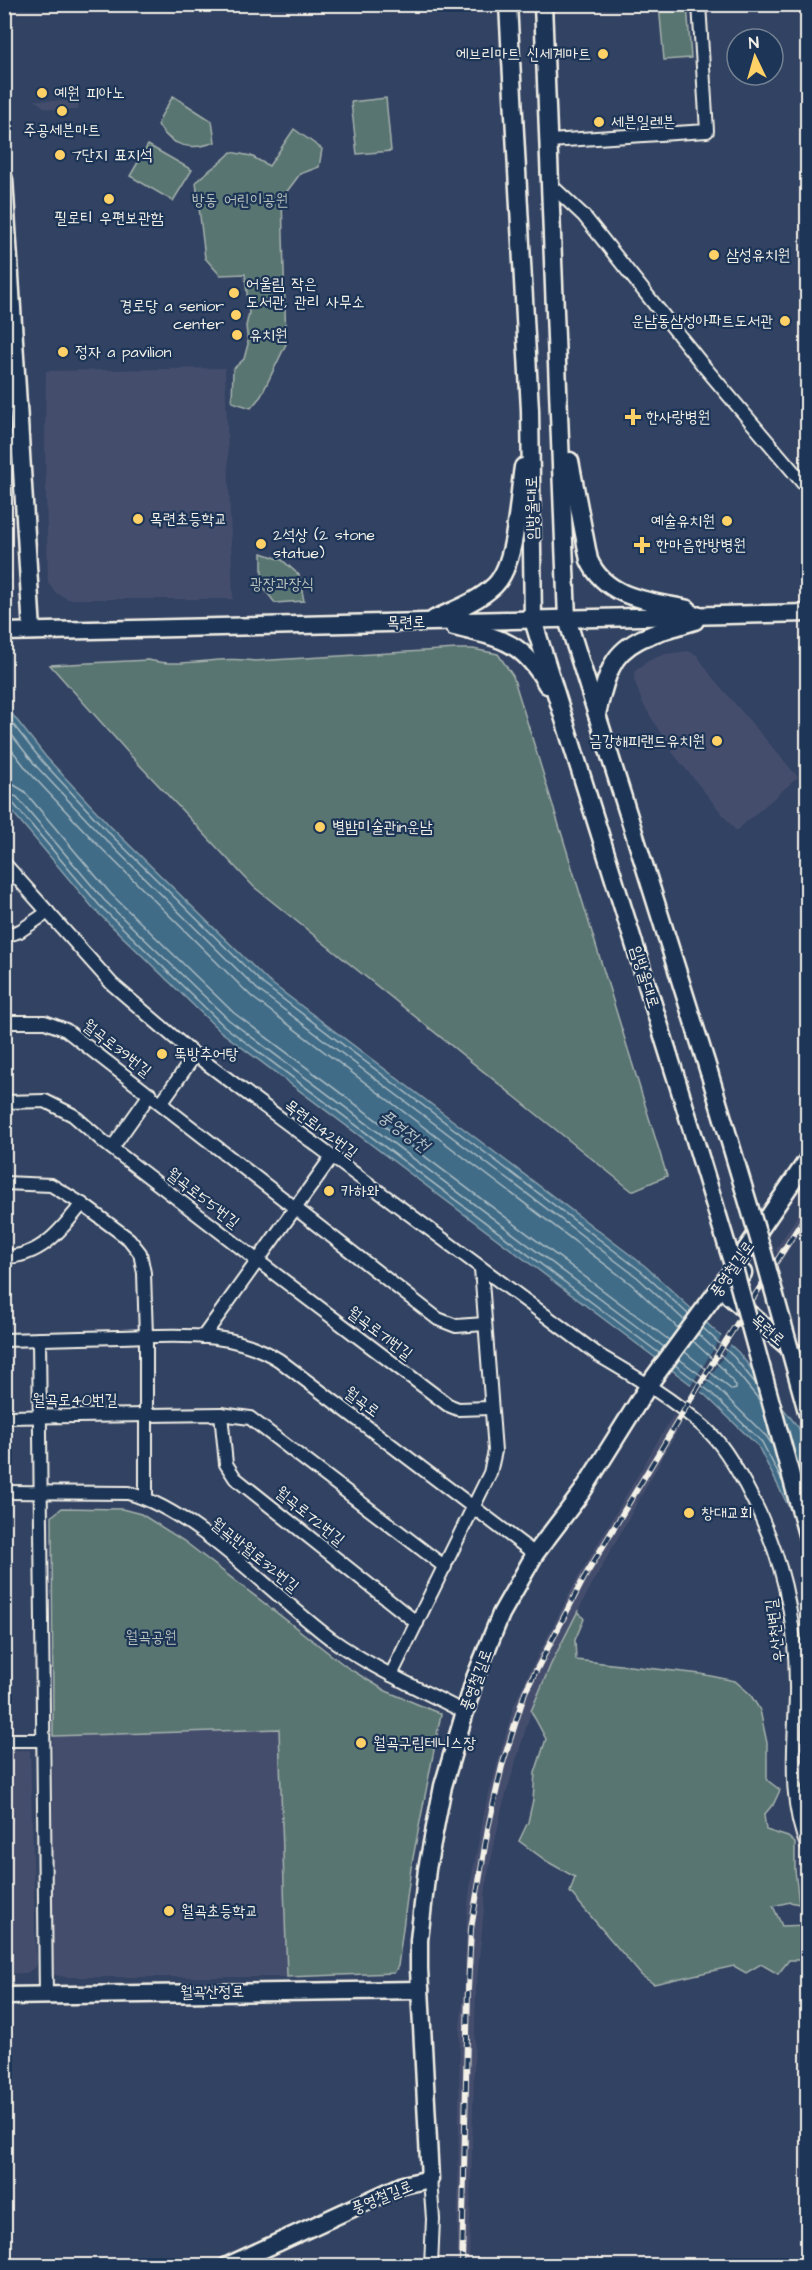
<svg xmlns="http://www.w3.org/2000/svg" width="812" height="2270" font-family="'Architects Daughter','Poor Story',sans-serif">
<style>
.built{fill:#444e6d}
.green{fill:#597472;stroke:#a6b2ad;stroke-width:1.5}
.water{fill:#416c88;stroke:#89a1ae;stroke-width:1.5}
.pier{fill:#324262}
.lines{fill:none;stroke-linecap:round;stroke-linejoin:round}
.shore{stroke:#acbcc2;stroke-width:1.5}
.street-casing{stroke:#f4f1e8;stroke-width:16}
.secondary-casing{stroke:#f4f1e8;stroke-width:21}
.street{stroke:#1d3557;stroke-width:12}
.secondary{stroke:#1d3557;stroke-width:16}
.rail-casing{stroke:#f4f1e8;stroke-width:6}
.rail{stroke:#1d3557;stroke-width:4;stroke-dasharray:11;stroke-linecap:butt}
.secondary-bridge-casing{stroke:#f4f1e8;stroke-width:21;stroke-linecap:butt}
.secondary-bridge{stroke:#1d3557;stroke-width:16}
.poi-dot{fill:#ffd166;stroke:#1d3557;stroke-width:2}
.labels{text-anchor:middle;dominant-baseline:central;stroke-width:4.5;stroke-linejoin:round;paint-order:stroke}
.poi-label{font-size:16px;fill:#f4f1e8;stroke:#1d3557;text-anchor:start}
.park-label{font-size:16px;fill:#b6bfb9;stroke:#1d3557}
.street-label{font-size:16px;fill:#f4f1e8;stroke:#1d3557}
.water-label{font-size:18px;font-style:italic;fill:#b5c2c6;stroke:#1d3557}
</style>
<rect width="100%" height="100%" fill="#324262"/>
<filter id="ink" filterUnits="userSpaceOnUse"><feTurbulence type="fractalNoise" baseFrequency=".0167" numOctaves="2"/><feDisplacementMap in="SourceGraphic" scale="12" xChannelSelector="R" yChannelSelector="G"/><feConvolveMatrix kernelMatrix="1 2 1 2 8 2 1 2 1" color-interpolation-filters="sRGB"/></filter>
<g filter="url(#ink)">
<g class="built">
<path d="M35,100L79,102L78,110H59L45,108Z"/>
<path d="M225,368L233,599H68L56,593L48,583L45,441L46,371Z"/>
<path d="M688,651L697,655L712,677L798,777L736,831L672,752L673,747L661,734L642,702L634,679L635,671L648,661L665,654Z"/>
<path d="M807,1200V1222L783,1258L775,1251Z"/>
<path d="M673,1415L682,1423L592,1584L541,1685L531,1711L502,1808L487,1879L476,1990L469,2265L457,2266L460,2027L464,1991L467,1913L471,1880L486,1804L514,1705L525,1681L577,1579Z"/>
<path d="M279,1729L287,1977H65L52,1974L53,1736Z"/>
<path d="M30,1750L36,1966L27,1973L5,1974V1751Z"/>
</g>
<g class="green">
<path d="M659,5H687L691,58L664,60Z"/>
<path d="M173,96L212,121L215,142C192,151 171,147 158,125L161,116Z"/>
<path d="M386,98L391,151L357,154L351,102Z"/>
<path d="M294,129L322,149L319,167L300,174L282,198L286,344L261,396L251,408L232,402L233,369L244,359L248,344L246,326L249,313L245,274L220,275L205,258L196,182C207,170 221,164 231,152L251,156L269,166Z"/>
<path d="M148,145L192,170L173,201L130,176Z"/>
<path d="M4,507L11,578L5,583H4Z"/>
<path d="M262,553L282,560L299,575L304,601L275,603L262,586Z"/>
<path d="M457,649H473L498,654L513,676L667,1176L632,1191L254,887L132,757L50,665L148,660C183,669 219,655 255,661Z"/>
<path d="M62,1508L122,1509L141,1514L184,1541L348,1668L386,1691L441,1714L411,1868L398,1966L394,1973L287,1977L279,1729L53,1736L52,1516Z"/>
<path d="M578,1611L584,1619L575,1640L576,1660L701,1674L735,1681L750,1694L760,1710L767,1743V1780L780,1790L774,1803L764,1815L766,1830L788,1837L795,1843V1870L799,1904L790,1902L773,1906L782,1926L807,1925V1964L801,1960H789L778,1974L761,1964L746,1973L734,1966L654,1984L642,1976L570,1892L575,1877L548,1862L519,1841L528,1822L533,1800L535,1773L546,1739L531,1711L551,1664Z"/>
</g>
<path class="water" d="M4,704L46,757L111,827L267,980L645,1266L738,1352L798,1427L807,1444V1543L758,1446L705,1395L220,1031L94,909L5,803Z"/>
<path class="pier" d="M723,1334L732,1342L699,1395L690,1387Z"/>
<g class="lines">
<g class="shore">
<path d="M4,713L42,761L107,831L263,984L641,1271L688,1314"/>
<path d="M4,725L36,766L102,836L258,990L637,1277L684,1320"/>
<path d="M4,740L29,772L95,842L252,997L631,1284L678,1328"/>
<path d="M4,783L14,785L24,791L111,894L234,1013L669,1340"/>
<path d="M4,792L17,797L104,900L229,1020L664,1347"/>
<path d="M4,800L12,802L99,905L224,1026L659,1353"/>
<path d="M703,1328L734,1357L756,1384"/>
<path d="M698,1334L728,1362L761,1402"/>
<path d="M685,1352L732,1390L736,1389V1386L722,1368L693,1341"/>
<path d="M679,1359L714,1385L767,1437L773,1446"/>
<path d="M675,1365L709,1391L762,1442L782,1481"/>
</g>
<g class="street-casing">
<g id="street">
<path d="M549,141L707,131L699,4"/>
<path d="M551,185L584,216L702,364L808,489"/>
<path d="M4,442L20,441"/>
<path d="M4,863L112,984L190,1051L600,1356C636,1377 674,1400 705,1428C722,1443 734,1465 745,1484C782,1552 797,1617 796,1694C795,1744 787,1801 808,1848"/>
<path d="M4,936L20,931L48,912"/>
<path d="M4,1022H45L66,1030L438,1319L456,1326L485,1324"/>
<path d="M4,1102L45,1101L73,1115L105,1143L258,1261L448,1405L458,1409L491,1408"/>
<path d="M161,1103L195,1055"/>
<path d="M112,1148L150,1094"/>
<path d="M4,1183L51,1185L82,1204L129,1239L140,1253L144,1273L146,1337V1498"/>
<path d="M4,1257C41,1257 61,1230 82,1204"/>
<path d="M203,1337L331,1158"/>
<path d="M39,1339L46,1995"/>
<path d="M4,1340C43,1339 81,1338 119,1337C174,1336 231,1329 279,1360L535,1554"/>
<path d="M221,1414L226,1464L235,1478L417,1623"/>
<path d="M4,1417L221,1414L250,1418L445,1567"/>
<path d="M4,1492L128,1493C198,1512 272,1595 331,1639C372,1668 420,1689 464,1712"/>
<path d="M391,1675L490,1473L495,1451L481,1268"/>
<path d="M4,1740H43"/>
<path d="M430,2179L433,2219L431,2266"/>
</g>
</g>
<g class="secondary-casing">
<g id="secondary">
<path d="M508,4L530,410L533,620L677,1081"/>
<path d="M543,4L567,619L709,1072"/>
<path d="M4,179L32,631"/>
<path d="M570,461L589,560C606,599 651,601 688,609"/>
<path d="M434,619C454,610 479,601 495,585C517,563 518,498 523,467"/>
<path d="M454,627C500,638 523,641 547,685"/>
<path d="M4,632L808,613"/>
<path d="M597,714C601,698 604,682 611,668C625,636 665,631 695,621"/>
<path d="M743,1273L729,1296L808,1364"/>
<path d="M4,1996L420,1990"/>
<path d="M227,2266L403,2185L430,2179L419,1969V1940L427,1869L443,1786L475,1678L501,1614L535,1554L582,1492L652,1380L724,1282L808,1159"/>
</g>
</g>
<use href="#street" class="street"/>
<use href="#secondary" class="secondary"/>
<g class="rail-casing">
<path id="rail" d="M462,2266L468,1989L471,1929L488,1828L502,1766L525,1692L584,1578L722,1347L808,1212"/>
</g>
<use href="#rail" class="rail"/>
<g class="secondary-bridge-casing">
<g id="secondary-bridge">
<path d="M709,1072L764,1256L808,1415"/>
<path d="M677,1081L736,1275L808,1538"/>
</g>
</g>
<use href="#secondary-bridge" class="secondary-bridge"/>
</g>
</g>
<g class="poi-dot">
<circle cx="603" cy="54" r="6"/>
<circle cx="42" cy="93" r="6"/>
<circle cx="62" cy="111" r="6"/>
<circle cx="599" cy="122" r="6"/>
<circle cx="60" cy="155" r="6"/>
<circle cx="109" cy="199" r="6"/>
<circle cx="714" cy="255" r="6"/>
<circle cx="234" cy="293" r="6"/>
<circle cx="236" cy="315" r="6"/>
<circle cx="785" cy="321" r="6"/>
<circle cx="237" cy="335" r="6"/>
<circle cx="63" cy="352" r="6"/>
<path d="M630 408h6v6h6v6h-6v6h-6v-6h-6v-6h6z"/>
<circle cx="138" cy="519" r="6"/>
<circle cx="727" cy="521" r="6"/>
<circle cx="261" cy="544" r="6"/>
<path d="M639 536h6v6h6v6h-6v6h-6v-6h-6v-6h6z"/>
<circle cx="717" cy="741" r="6"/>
<circle cx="320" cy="827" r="6"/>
<circle cx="162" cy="1054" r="6"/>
<circle cx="329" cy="1191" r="6"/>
<circle cx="689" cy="1513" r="6"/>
<circle cx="361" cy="1743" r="6"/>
<circle cx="169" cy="1911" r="6"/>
</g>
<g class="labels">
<g class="poi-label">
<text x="591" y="54" text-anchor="end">에브리마트 신세계마트</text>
<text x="54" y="93">예원 피아노</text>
<text x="611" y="122">세븐일레븐</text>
<text x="62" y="130" text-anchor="middle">주공세븐마트</text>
<text x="72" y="155">7단지 표지석</text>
<text x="109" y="218" text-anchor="middle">필로티 우편보관함</text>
<text x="726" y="255">삼성유치원</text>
<text x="246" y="284">어울림 작은<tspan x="246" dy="18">도서관, 관리 사무소</tspan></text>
<text x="224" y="306" text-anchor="end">경로당 a senior<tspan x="224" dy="18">center</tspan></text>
<text x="773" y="321" text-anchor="end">운남동삼성아파트도서관</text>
<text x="249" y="335">유치원</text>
<text x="75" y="352">정자 a pavilion</text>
<text x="646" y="417">한사랑병원</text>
<text x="150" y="519">목련초등학교</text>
<text x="715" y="521" text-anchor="end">예술유치원</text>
<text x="273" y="535">2석상 (2 stone<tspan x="273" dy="18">statue)</tspan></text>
<text x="656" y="545">한마음한방병원</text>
<text x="705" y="741" text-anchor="end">금강해피랜드유치원</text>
<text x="332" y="827">별밤미술관in운남</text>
<text x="174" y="1054">뚝방추어탕</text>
<text x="341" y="1191">카하와</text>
<text x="701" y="1513">창대교회</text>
<text x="373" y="1743">월곡구립테니스장</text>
<text x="181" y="1911">월곡초등학교</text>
</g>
<g class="park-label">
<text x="240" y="200">방동 어린이공원</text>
<text x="282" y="584">광장과장식</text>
<text x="151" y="1637">월곡공원</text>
</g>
<g class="street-label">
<text transform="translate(532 508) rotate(-91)">임방울대로</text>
<text transform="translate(406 622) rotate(-1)">목련로</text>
<text transform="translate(645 977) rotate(73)">임방울대로</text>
<text transform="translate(117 1048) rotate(38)">월곡로39번길</text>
<text transform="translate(321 1129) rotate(37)">목련로142번길</text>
<text transform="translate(203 1198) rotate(38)">월곡로55번길</text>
<text transform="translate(732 1269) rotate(-55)">풍영철길로</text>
<text transform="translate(768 1330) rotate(41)">목련로</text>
<text transform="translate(380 1333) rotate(37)">월곡로71번길</text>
<text x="75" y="1400">월곡로40번길</text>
<text transform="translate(362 1402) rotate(37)">월곡로</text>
<text transform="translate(310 1516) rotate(39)">월곡로72번길</text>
<text transform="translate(255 1555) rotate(39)">월곡반월로32번길</text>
<text transform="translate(775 1631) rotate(-97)">우산천변길</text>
<text transform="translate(476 1680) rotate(-70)">풍영철길로</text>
<text transform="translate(212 1992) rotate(-1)">월곡산정로</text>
<text transform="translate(382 2197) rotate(-22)">풍영철길로</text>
</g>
<g class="water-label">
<text transform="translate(404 1131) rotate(37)">풍영정천</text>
</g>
</g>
<rect width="812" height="2270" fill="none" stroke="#1d3557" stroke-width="24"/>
<rect x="12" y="12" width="788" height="2246" fill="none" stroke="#f4f1e8" stroke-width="2" filter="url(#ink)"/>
<g transform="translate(755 57) rotate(355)"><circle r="28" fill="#1d3557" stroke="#738091" stroke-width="1.5"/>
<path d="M0-4.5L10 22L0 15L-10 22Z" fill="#ffd166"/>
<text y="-9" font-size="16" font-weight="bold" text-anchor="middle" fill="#f4f1e8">N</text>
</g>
</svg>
